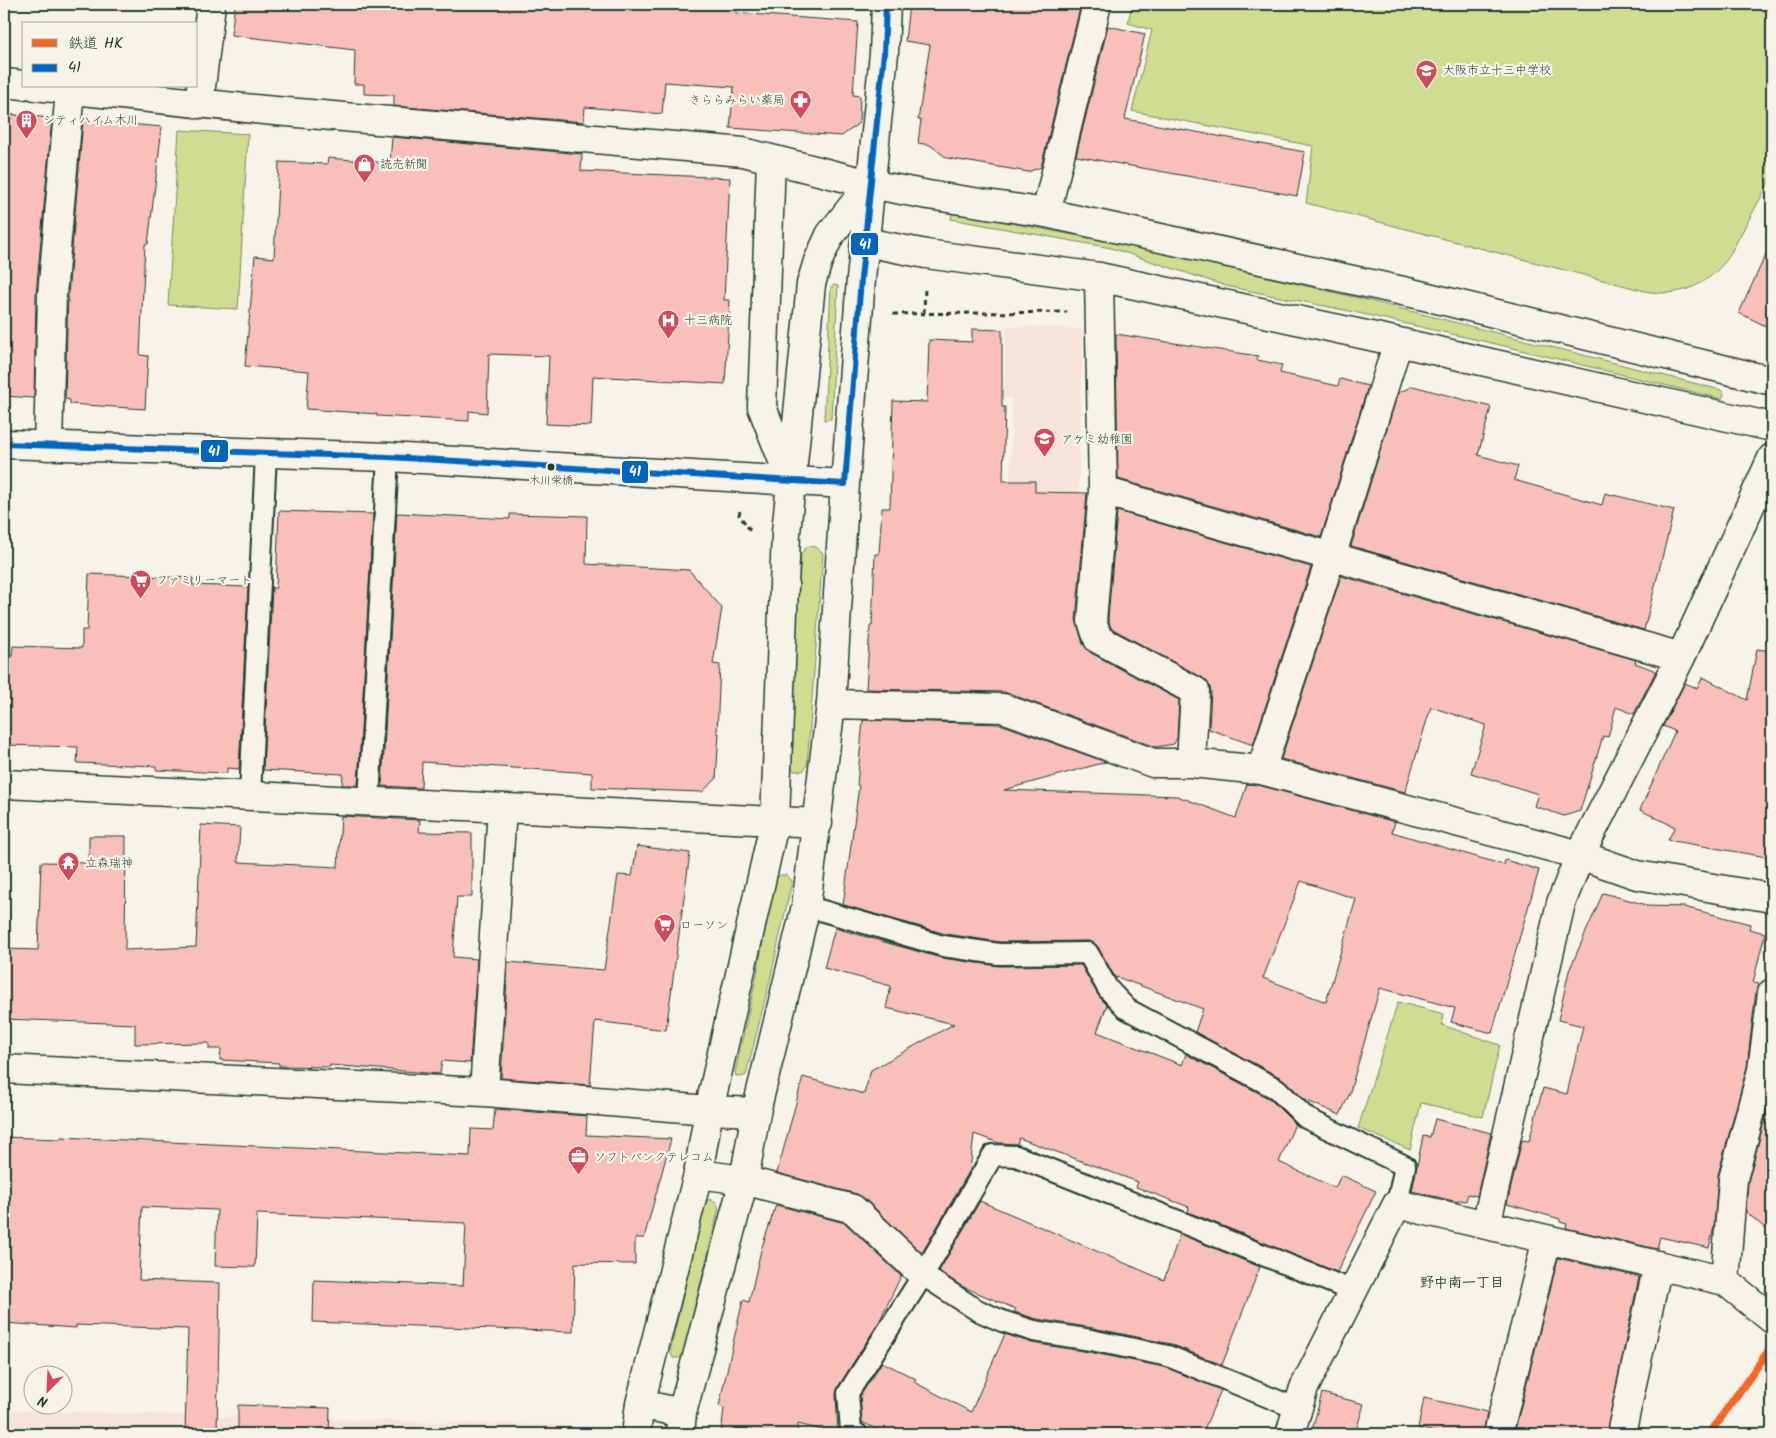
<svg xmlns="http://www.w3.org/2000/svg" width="1776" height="1438" viewBox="0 0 1776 1438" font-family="Kalam,'Klee One',sans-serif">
<rect width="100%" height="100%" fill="#f7f3e8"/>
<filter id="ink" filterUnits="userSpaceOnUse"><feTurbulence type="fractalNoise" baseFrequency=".02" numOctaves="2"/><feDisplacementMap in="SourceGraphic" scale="10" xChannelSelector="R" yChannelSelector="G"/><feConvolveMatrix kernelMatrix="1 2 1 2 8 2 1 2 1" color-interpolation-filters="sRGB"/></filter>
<g filter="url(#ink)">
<path fill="#f8e3da" d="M 1006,326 L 1083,329 L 1074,641 L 1009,519 L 1012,398 L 1004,398 Z
M 4,1410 L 611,1427 L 609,1434 L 4,1434 Z"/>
<path fill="#d0dc90" stroke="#788c62" d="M 1132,4 L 1772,4 L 1772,177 L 1728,258 C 1707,286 1679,298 1645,291 L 1306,203 L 1313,146 L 1132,111 L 1152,30 L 1128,23 Z
M 179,130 L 248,134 L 238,309 L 168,305 Z
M 952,212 L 1127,245 L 1359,298 L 1721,390 L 1724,394 L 1722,399 L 1496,344 L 1354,312 L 1226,286 L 1111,248 L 951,219 Z
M 834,285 L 838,286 L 831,419 L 824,420 L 831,287 Z
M 808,546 L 816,547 L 823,553 L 807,765 L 803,771 L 794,771 L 787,761 L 801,553 Z
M 780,875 L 787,875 L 792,881 L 770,980 L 746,1075 L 742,1077 L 736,1076 L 735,1072 L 757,974 L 774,881 Z
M 1398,1002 L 1444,1014 L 1442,1025 L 1500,1045 L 1483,1117 L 1421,1103 L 1410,1150 L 1358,1128 Z
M 709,1199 L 716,1202 L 719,1208 L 683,1356 L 679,1358 L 673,1358 L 670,1352 L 704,1205 Z"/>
<path fill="#fbbfb9" stroke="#1f3d34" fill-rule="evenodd" d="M 235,4 L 736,4 L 736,13 L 858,22 L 853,95 L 860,96 L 859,123 L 842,136 L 730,128 L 734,87 L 665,82 L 662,114 L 585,107 L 584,122 L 394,106 L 394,95 L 364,94 L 364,84 L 354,84 L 355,50 L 231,35 Z
M 909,4 L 1081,4 L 1041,167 L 1028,172 L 947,158 L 930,145 L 918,143 L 921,120 L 918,120 L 930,45 L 905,41 Z
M 1108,26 L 1145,34 L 1125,119 L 1305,152 L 1297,196 L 1076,156 Z
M 4,114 L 52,118 L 36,294 L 34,398 L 4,396 Z
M 83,120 L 162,127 L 148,244 L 145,244 L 140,355 L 148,356 L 145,409 L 70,404 L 70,400 L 65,399 L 68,296 Z
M 392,137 L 582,154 L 581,171 L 730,178 L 724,300 L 730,300 L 725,384 L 593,376 L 591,426 L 546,424 L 549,356 L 489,354 L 487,413 L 469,411 L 469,421 L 377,416 L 377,414 L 306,409 L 309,371 L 245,366 L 255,256 L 274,258 L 279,162 L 327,164 L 328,158 L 390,163 Z
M 1772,241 L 1772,329 L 1739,313 Z
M 972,329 L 1002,330 L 1002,407 L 1005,407 L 1003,481 L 1035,481 L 1035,492 L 1087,493 L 1076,620 L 1083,644 L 1091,653 L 1179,700 L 1177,738 L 1174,744 L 1156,747 L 1004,692 L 866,689 L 870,626 L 872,626 L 875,554 L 879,554 L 882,508 L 890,508 L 893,401 L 927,402 L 929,340 L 972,342 Z
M 1116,334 L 1258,356 L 1257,360 L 1282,365 L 1280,373 L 1338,386 L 1340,379 L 1368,386 L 1321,537 L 1118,479 Z
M 1413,386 L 1491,407 L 1478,455 L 1518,466 L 1514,480 L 1602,505 L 1605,493 L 1674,510 L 1644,630 L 1351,546 L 1398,393 Z
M 279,511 L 373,514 L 358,785 L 342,785 L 343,774 L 263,770 L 272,588 L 276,588 Z
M 1117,511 L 1311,567 L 1253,745 L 1209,729 L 1211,691 L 1208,683 L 1203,678 L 1111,628 L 1108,619 Z
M 397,513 L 510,519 L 510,514 L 587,516 L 586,564 L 689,570 L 722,608 L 713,664 L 720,665 L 717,733 L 719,733 L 716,779 L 702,792 L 592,788 L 592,773 L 422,762 L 421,788 L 382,786 Z
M 89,574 L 193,578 L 192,585 L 248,587 L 239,769 L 227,768 L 227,773 L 156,770 L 156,766 L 77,763 L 78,747 L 4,745 L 4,656 L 12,656 L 13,646 L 82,648 L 82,630 L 87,630 Z
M 1341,576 L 1636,660 L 1635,663 L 1656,671 L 1634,714 L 1616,707 L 1608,737 L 1603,736 L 1580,811 L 1564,816 L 1534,806 L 1538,794 L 1471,773 L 1486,725 L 1431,707 L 1405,792 L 1281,759 Z
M 1757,649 L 1772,651 L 1772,858 L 1668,840 L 1675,827 L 1640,810 L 1675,731 L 1663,726 L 1685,683 L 1697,688 L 1703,677 L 1747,700 Z
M 863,720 L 1000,724 L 1106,762 L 1004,790 L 1177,796 L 1236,818 L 1247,784 L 1258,785 L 1395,822 L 1392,832 L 1504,865 L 1505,860 L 1539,870 L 1492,1033 L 1451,1022 L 1455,1008 L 1380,988 L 1349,1095 L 1340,1115 L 1305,1100 L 1283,1079 L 1195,1032 L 1203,1009 L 1117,977 L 1116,979 L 1098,947 L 1094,943 L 1088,941 L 1000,942 L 946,934 L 843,905 L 859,786 L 857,785 ZM 1301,881 L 1356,899 L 1326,1002 L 1263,978 Z
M 341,816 L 420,820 L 419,832 L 472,833 L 472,897 L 457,897 L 453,957 L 477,959 L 470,1063 L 442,1061 L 440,1074 L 330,1065 L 330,1067 L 279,1066 L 279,1063 L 220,1060 L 221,1049 L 209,1049 L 209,1043 L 135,1044 L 135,1024 L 4,1019 L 4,949 L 38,950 L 41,862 L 89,863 L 89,836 L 126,836 L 125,950 L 196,947 L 201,825 L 240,827 L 238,862 L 338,867 Z
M 637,846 L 690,853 L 666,1030 L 595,1021 L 590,1085 L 501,1078 L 508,962 L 604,970 L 618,875 L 632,876 Z
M 1603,893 L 1647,905 L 1646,906 L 1684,907 L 1750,924 L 1749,929 L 1765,933 L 1753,983 L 1760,984 L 1756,991 L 1747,1067 L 1718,1175 L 1714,1227 L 1709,1248 L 1660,1237 L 1657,1249 L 1566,1228 L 1567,1224 L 1560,1222 L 1560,1219 L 1507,1204 L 1522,1140 L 1529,1141 L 1543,1088 L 1567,1094 L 1583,1026 L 1558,1020 L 1569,971 Z
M 835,928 L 941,958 L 999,966 L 1081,965 L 1098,995 L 1107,1005 L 1097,1032 L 1182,1065 L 1186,1054 L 1270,1099 L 1295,1124 L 1279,1162 L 1335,1188 L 1341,1175 L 1376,1191 L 1337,1272 L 1188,1212 L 1189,1207 L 1136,1187 L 1138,1182 L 1019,1138 L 1017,1144 L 999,1143 L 974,1134 L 970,1170 L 922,1253 L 864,1198 L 857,1194 L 777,1173 L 803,1077 L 864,1094 L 871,1070 L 954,1024 L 886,1008 L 891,986 L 824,968 Z
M 1772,1092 L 1772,1234 L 1746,1212 L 1748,1182 Z
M 495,1109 L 587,1116 L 586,1135 L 671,1139 L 644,1238 L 635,1238 L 635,1264 L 575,1263 L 573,1332 L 313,1322 L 314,1280 L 463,1286 L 466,1223 L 257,1214 L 255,1267 L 215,1266 L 217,1210 L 142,1207 L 139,1280 L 220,1283 L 217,1432 L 185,1432 L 188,1329 L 76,1325 L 76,1328 L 4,1323 L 4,1137 L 61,1139 L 61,1137 L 470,1156 L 471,1129 L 493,1130 Z
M 1435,1119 L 1491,1133 L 1477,1196 L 1468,1194 L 1466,1201 L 1459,1200 L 1458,1202 L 1412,1191 L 1423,1136 L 1430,1137 Z
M 980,1201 L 1164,1280 L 1180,1234 L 1260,1267 L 1222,1365 L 1171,1344 L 1093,1328 L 1037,1319 L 1014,1312 L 1016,1309 L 961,1286 L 939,1271 Z
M 776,1205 L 845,1223 L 901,1276 L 879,1322 L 838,1387 L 836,1394 L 838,1434 L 798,1424 L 797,1434 L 721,1434 L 724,1408 L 719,1406 L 734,1339 L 743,1300 L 749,1302 L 761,1250 Z
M 1558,1258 L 1639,1277 L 1606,1434 L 1514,1434 Z
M 1005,1334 L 1032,1343 L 1089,1352 L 1165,1367 L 1221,1390 L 1202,1434 L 886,1434 L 862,1422 L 860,1396 L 882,1362 L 916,1379 L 914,1382 L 971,1412 Z
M 1322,1393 L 1364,1404 L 1355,1434 L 1311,1434 Z
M 1424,1398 L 1487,1412 L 1483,1434 L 1443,1434 L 1418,1428 Z
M 238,1405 L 330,1408 L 329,1434 L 238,1434 Z"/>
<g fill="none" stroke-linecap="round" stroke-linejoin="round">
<defs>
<path id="service" d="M 250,796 L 266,453
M 369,801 L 388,457
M 806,906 L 943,946 L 999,954 L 1088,953 L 1108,989 L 1127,1009 L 1277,1089 L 1306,1118 L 1405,1166 L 1397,1204
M 923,1275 L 977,1310 L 1002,1321 L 1034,1331 L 1091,1340 L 1168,1356 L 1298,1409
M 857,1434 L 851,1431 L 848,1393 L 923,1275 L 993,1155 L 1016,1156 L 1353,1291"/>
<path id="pedestrian" d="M 1046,213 L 1097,4"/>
<path id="minor" d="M 4,83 L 24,85
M 35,86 L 264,110 L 743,152 L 870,184
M 199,104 L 211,4
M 771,160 L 762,407 L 791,481
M 1099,277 L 1103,491 L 1092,621 L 1098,639 L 1195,691 L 1191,763
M 48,446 L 52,295 L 70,90
M 1103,491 L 1681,657
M 831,704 L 1003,708 L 1153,763 L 1191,763 L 1261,770 L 1580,855 L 1637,875 L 1772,898
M 1261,770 L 1331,557 L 1398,342
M 4,784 L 818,823
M 4,1069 L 484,1092 L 709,1110 L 756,1112
M 484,1092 L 502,808
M 698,1174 L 744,1180 L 853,1209 L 923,1275
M 1486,1225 L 1561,903 L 1580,855 L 1681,657 L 1772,458
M 1725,1281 L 1733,1179 L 1762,1070 L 1772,993
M 640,1404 L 682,1413
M 1290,1434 L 1304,1388 L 1397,1204 L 1725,1281 L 1772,1319
M 1498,1434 L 1547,1239
M 1621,1434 L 1658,1265"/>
<path id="tertiary" d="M 870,184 L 928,195 L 1046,213 L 1412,293 L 1772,381
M 865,242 L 926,254 L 1099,277 L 1398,342 L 1772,427
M 4,444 L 388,457 L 845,484
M 636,1434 L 640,1404 L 698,1174 L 709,1110 L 775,820 L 786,533 L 811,284 L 818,261 L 830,235 L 870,184
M 680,1434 L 682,1413 L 744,1180 L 756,1112 L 806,906 L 831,704 L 845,484 L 861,279 L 884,53 L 886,4"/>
</defs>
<use href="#service" stroke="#1f3d34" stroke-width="24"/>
<use href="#pedestrian" stroke="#1f3d34" stroke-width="31"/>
<use href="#minor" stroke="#1f3d34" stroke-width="31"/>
<use href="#tertiary" stroke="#1f3d34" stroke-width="31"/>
<path stroke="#1f3d34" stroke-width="3" stroke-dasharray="5 4" stroke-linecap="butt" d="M 924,313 L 925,287
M 893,314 L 1067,312
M 740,511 L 739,515 L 750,530 L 754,531"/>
<use href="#service" stroke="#f7f3e8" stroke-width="20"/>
<use href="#pedestrian" stroke="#f7f3e8" stroke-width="28"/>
<use href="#minor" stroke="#f7f3e8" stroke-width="28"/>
<use href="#tertiary" stroke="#f7f3e8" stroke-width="28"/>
<defs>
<path id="bus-1" d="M 4,444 L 388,457 L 845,484
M 845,484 L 861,279 L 884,53 L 886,4"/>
</defs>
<use href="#bus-1" stroke="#f7f3e8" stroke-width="10"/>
<use href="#bus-1" stroke="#0065bd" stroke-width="6"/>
<defs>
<path id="rail-1" d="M 1709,1434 L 1772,1346"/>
</defs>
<use href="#rail-1" stroke="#f7f3e8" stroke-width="11"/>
<use href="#rail-1" stroke="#f26627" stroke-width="8"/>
</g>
</g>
<defs>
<symbol id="school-pin" viewBox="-11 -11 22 30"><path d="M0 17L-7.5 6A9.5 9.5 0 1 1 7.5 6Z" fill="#d1495b" stroke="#f7f3e8"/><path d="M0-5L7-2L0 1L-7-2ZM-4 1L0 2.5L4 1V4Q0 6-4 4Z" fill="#fff"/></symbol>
<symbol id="pharmacy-pin" viewBox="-11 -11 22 30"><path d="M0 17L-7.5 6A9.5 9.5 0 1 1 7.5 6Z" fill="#d1495b" stroke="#f7f3e8"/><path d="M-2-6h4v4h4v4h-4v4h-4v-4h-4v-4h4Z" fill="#fff"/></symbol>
<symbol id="building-pin" viewBox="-11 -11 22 30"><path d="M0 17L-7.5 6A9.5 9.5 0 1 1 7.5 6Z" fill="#d1495b" stroke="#f7f3e8"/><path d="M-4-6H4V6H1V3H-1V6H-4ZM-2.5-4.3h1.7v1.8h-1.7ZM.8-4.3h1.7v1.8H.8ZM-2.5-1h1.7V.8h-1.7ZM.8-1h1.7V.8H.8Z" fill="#fff"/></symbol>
<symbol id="shop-pin" viewBox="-11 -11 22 30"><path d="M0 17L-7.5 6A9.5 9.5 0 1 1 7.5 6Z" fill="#d1495b" stroke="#f7f3e8"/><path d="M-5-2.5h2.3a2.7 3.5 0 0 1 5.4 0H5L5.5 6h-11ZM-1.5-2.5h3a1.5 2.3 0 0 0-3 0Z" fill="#fff"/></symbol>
<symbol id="hospital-pin" viewBox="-11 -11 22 30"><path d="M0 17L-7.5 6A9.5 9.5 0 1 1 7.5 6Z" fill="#d1495b" stroke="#f7f3e8"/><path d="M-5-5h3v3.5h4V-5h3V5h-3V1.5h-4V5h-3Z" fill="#fff"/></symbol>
<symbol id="supermarket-pin" viewBox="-11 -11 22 30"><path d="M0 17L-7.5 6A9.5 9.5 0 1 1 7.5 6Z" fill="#d1495b" stroke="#f7f3e8"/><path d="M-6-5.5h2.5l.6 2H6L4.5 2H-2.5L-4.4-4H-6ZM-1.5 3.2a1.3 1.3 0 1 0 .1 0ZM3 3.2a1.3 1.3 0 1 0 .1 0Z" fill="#fff"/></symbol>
<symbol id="temple-pin" viewBox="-11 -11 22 30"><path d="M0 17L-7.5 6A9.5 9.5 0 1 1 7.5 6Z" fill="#d1495b" stroke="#f7f3e8"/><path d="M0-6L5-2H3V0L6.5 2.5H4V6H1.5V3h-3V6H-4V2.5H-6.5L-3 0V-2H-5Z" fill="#fff"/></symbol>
<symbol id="office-pin" viewBox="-11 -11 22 30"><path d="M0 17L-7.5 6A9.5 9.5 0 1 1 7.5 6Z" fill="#d1495b" stroke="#f7f3e8"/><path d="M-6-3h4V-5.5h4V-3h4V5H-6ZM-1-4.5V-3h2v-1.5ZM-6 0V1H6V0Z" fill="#fff"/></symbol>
</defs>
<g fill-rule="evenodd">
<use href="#school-pin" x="1414" y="58" width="25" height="34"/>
<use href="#pharmacy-pin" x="788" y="88" width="25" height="34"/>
<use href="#building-pin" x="14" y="108" width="25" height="34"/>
<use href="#shop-pin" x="352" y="152" width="25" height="34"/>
<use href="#hospital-pin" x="656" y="308" width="25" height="34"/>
<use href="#school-pin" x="1032" y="426" width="25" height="34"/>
<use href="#supermarket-pin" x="128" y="568" width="25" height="34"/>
<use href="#temple-pin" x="56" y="850" width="25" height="34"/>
<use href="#supermarket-pin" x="652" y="912" width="25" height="34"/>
<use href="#office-pin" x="566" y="1144" width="25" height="34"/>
</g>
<circle fill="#1f3d34" stroke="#f7f3e8" stroke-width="2" cx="551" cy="467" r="4.5"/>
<g text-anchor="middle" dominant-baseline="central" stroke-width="4.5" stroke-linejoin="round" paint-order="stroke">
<g font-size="11" fill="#1f3d34" stroke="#f7f3e8">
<text x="551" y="481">木川栄橋</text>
</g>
<g font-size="12" fill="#1f3d34" stroke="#f7f3e8" text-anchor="start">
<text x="1443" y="70">大阪市立十三中学校</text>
<text x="785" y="100" text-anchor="end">きららみらい薬局</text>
<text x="43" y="120">シティハイム木川</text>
<text x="380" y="164">読売新聞</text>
<text x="684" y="320">十三病院</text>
<text x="1061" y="439">アケミ幼稚園</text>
<text x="156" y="580">ファミリーマート</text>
<text x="85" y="863">立森瑞神</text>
<text x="680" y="925">ローソン</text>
<text x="594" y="1157">ソフトバンクテレコム</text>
</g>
<g font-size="14" font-weight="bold" fill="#1f3d34" stroke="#f7f3e8">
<text x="1462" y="1283">野中南一丁目</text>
</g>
</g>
<g stroke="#f7f3e8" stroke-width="2">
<rect x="850" y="232" width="29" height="24" rx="5" fill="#0065bd"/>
<rect x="200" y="439" width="29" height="24" rx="5" fill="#0065bd"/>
<rect x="621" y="460" width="28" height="24" rx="5" fill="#0065bd"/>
</g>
<g font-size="14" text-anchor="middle" font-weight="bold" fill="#fff">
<text x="865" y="249">41</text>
<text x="214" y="456">41</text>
<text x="635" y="476">41</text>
</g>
<rect width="1776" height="1438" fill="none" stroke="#f7f3e8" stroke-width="20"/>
<rect x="10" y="10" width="1756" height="1418" fill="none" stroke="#1f3d34" stroke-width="2" filter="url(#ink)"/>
<rect x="22" y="22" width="175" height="65" fill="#f7f3e8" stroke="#a1aaa0"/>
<rect x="32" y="39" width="25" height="8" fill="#f26627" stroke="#a1aaa0"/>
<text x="68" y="48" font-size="15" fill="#1f3d34">鉄道 HK</text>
<rect x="32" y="64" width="25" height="8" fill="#0065bd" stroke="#a1aaa0"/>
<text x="68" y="72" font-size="15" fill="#1f3d34">41</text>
<g transform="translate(48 1390) rotate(204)"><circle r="24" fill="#f7f3e8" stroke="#a1aaa0"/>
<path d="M0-4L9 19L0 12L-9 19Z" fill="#d1495b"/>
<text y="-8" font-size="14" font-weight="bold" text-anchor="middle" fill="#1f3d34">N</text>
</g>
</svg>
